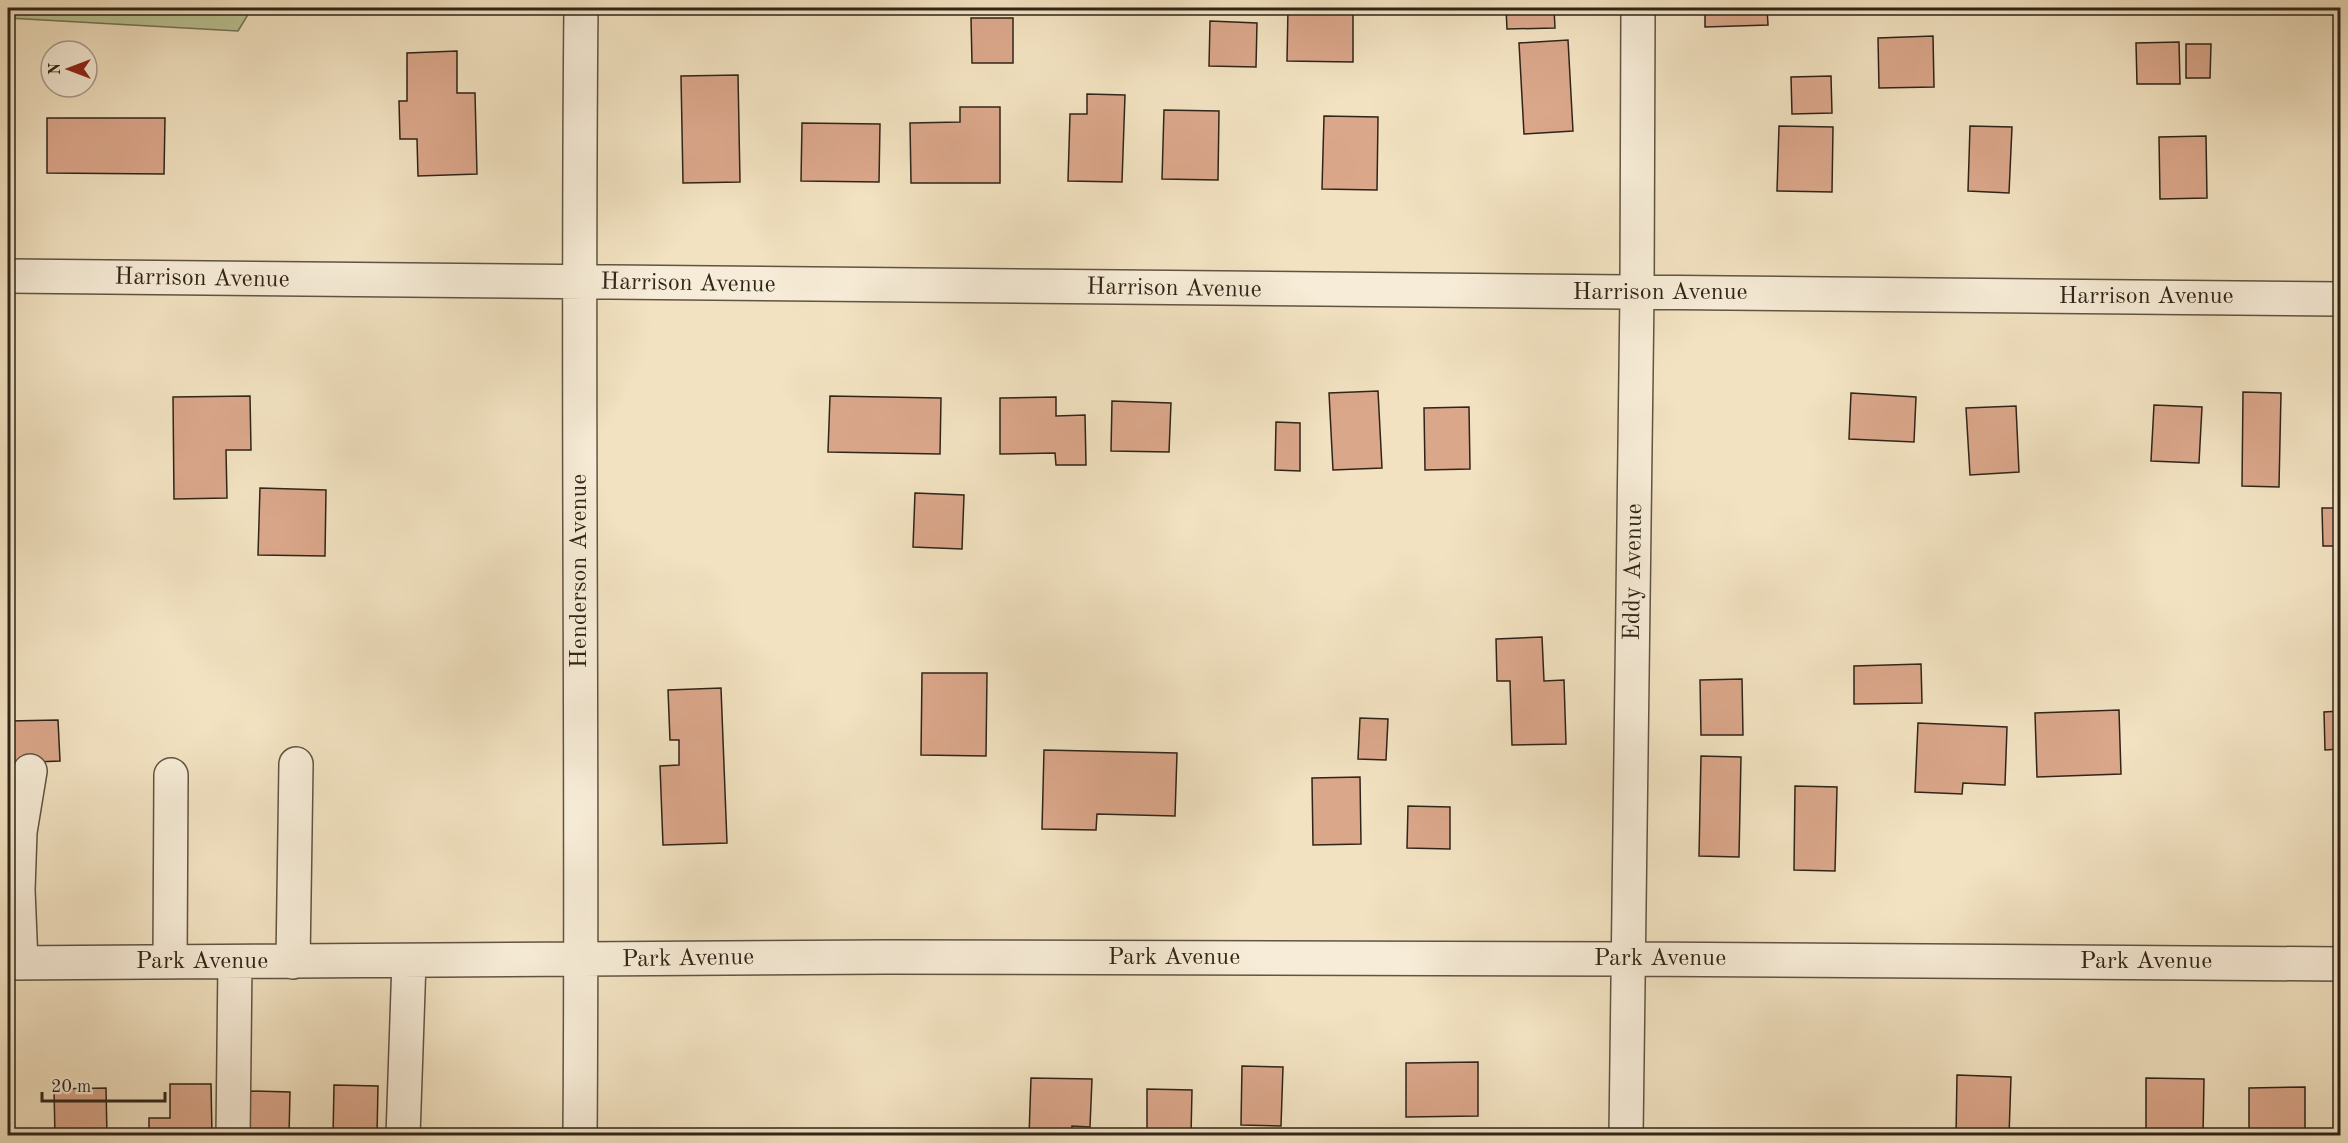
<svg xmlns="http://www.w3.org/2000/svg" width="2348" height="1143" viewBox="0 0 2348 1143" font-family="'Old Standard TT',serif">
<rect width="100%" height="100%" fill="#f2e2c1"/>
<filter id="stains"><feTurbulence type="fractalNoise" baseFrequency=".00333" numOctaves="4"/><feColorMatrix values="0 0 0 0 .2 0 0 0 0 .09 0 0 0 0 .02 0 0 0 .5 -.17"/></filter>
<radialGradient id="worn" r=".72"><stop offset=".6" stop-color="#630" stop-opacity="0"/><stop offset="1" stop-color="#630" stop-opacity=".3"/></radialGradient>
<path fill="#bac393" stroke="#747456" stroke-width="1.5" d="M 8,8 L 252,8 L 238,31 L 8,18 Z"/>
<path fill="#dba78b" stroke="#2f2518" stroke-width="1.5" d="M 1288,8 L 1353,8 L 1353,62 L 1287,61 Z
M 1506,8 L 1554,8 L 1555,28 L 1507,29 Z
M 1705,8 L 1767,8 L 1768,25 L 1705,27 Z
M 971,18 L 1013,18 L 1013,63 L 972,63 Z
M 1210,21 L 1257,23 L 1256,67 L 1209,66 Z
M 1933,36 L 1934,87 L 1879,88 L 1878,38 Z
M 1568,40 L 1573,131 L 1524,134 L 1519,43 Z
M 2179,42 L 2180,84 L 2137,84 L 2136,43 Z
M 2186,44 L 2211,44 L 2210,78 L 2186,78 Z
M 457,51 L 457,93 L 475,93 L 477,174 L 418,176 L 417,139 L 400,139 L 399,101 L 407,101 L 407,53 Z
M 738,75 L 740,182 L 683,183 L 681,76 Z
M 1831,76 L 1832,113 L 1792,114 L 1791,77 Z
M 1087,94 L 1125,95 L 1122,182 L 1068,181 L 1070,114 L 1087,114 Z
M 960,107 L 1000,107 L 1000,183 L 911,183 L 910,123 L 960,122 Z
M 8,109 L 9,167 L 8,167 Z
M 1164,110 L 1219,111 L 1218,180 L 1162,179 Z
M 1324,116 L 1378,117 L 1377,190 L 1322,189 Z
M 47,118 L 165,118 L 164,174 L 47,173 Z
M 802,123 L 880,124 L 879,182 L 801,181 Z
M 1779,126 L 1833,127 L 1832,192 L 1777,191 Z
M 1970,126 L 2012,127 L 2009,193 L 1968,191 Z
M 2206,136 L 2207,198 L 2160,199 L 2159,137 Z
M 2338,389 L 2340,389 L 2340,461 L 2339,461 Z
M 1378,391 L 1382,468 L 1333,470 L 1329,393 Z
M 2243,392 L 2281,393 L 2279,487 L 2242,486 Z
M 1851,393 L 1916,397 L 1914,442 L 1849,439 Z
M 250,396 L 251,450 L 226,450 L 227,498 L 174,499 L 173,397 Z
M 830,396 L 941,398 L 940,454 L 828,452 Z
M 1056,397 L 1056,416 L 1085,415 L 1086,465 L 1056,465 L 1055,453 L 1000,454 L 1000,398 Z
M 1112,401 L 1171,403 L 1169,452 L 1111,451 Z
M 2154,405 L 2202,407 L 2199,463 L 2151,461 Z
M 2016,406 L 2019,472 L 1970,475 L 1966,408 Z
M 1469,407 L 1470,469 L 1425,470 L 1424,408 Z
M 1276,422 L 1300,423 L 1300,471 L 1275,470 Z
M 260,488 L 326,490 L 325,556 L 258,555 Z
M 915,493 L 964,495 L 962,549 L 913,547 Z
M 2322,508 L 2340,508 L 2340,546 L 2323,546 Z
M 1542,637 L 1544,681 L 1564,680 L 1566,744 L 1512,745 L 1510,681 L 1497,681 L 1496,639 Z
M 1921,664 L 1922,703 L 1854,704 L 1854,666 Z
M 922,673 L 987,673 L 986,756 L 921,755 Z
M 1742,679 L 1743,735 L 1701,735 L 1700,680 Z
M 721,688 L 727,843 L 663,845 L 660,766 L 679,765 L 679,740 L 670,740 L 668,690 Z
M 2119,710 L 2121,774 L 2037,777 L 2035,713 Z
M 2340,711 L 2340,749 L 2325,750 L 2324,712 Z
M 1360,718 L 1388,719 L 1386,760 L 1358,759 Z
M 58,720 L 60,761 L 10,763 L 9,721 Z
M 1918,723 L 2007,727 L 2005,785 L 1963,783 L 1962,794 L 1915,792 Z
M 1044,750 L 1177,753 L 1175,816 L 1097,814 L 1096,830 L 1042,829 Z
M 1701,756 L 1741,757 L 1739,857 L 1699,856 Z
M 1360,777 L 1361,844 L 1313,845 L 1312,778 Z
M 1795,786 L 1837,787 L 1835,871 L 1794,870 Z
M 1408,806 L 1450,807 L 1450,849 L 1407,848 Z
M 1478,1062 L 1478,1116 L 1406,1117 L 1406,1063 Z
M 1242,1066 L 1283,1067 L 1281,1126 L 1241,1125 Z
M 1957,1075 L 2011,1077 L 2009,1136 L 1956,1136 Z
M 1031,1078 L 1092,1079 L 1090,1127 L 1072,1126 L 1071,1136 L 1029,1136 Z
M 2146,1078 L 2204,1079 L 2203,1136 L 2146,1136 Z
M 170,1084 L 211,1084 L 212,1136 L 149,1136 L 149,1118 L 170,1118 Z
M 334,1085 L 378,1086 L 377,1136 L 333,1136 Z
M 2305,1087 L 2305,1136 L 2249,1136 L 2249,1088 Z
M 106,1088 L 107,1136 L 55,1136 L 54,1089 Z
M 1147,1089 L 1192,1090 L 1191,1136 L 1147,1136 Z
M 249,1091 L 290,1092 L 289,1136 L 248,1136 Z"/>
<g fill="none" stroke-linecap="round" stroke-linejoin="round">
<defs>
<path id="minor" d="M 8,276 L 2340,299
M 170,962 L 171,775
M 293,962 L 296,764
M 8,963 L 886,957 L 1629,959 L 2340,964
M 21,963 L 18,890 L 20,832 L 30,771
M 233,1136 L 235,962
M 403,1136 L 409,961
M 580,1136 C 583,759 577,384 581,8
M 1626,1136 L 1637,293 L 1638,8"/>
</defs>
<use href="#minor" stroke="#605442" stroke-width="36"/>
<use href="#minor" stroke="#f7ecd7" stroke-width="33"/>
</g>
<g text-anchor="middle" dominant-baseline="central" stroke-width="4.5" stroke-linejoin="round" paint-order="stroke">
<g font-size="24" fill="#2f2518" stroke="#f7ecd7">
<text transform="translate(202 279) rotate(1)">Harrison Avenue</text>
<text transform="translate(688 284) rotate(1)">Harrison Avenue</text>
<text transform="translate(1174 289) rotate(1)">Harrison Avenue</text>
<text x="1660" y="293">Harrison Avenue</text>
<text x="2146" y="297">Harrison Avenue</text>
<text transform="translate(580 571) rotate(-90)">Henderson Avenue</text>
<text transform="translate(1634 572) rotate(-89)">Eddy Avenue</text>
<text x="1174" y="958">Park Avenue</text>
<text transform="translate(688 959) rotate(-1)">Park Avenue</text>
<text x="1660" y="959">Park Avenue</text>
<text x="202" y="962">Park Avenue</text>
<text x="2146" y="962">Park Avenue</text>
</g>
</g>
<rect width="2348" height="1143" fill="none" stroke="#f2e2c1" stroke-width="30"/>
<rect x="9" y="9" width="2330" height="1125" fill="none" stroke="#2f2518" stroke-width="3"/>
<rect x="15" y="15" width="2318" height="1113" fill="none" stroke="#2f2518" stroke-width="1.5"/>
<g transform="translate(69 69) rotate(270)"><circle r="28" fill="#f7ecd7" stroke="#a79c8b" stroke-width="1.5"/>
<path d="M0-4.5L10 22L0 15L-10 22Z" fill="#8f2418"/>
<text y="-9" font-size="16" font-weight="bold" text-anchor="middle" fill="#2f2518">N</text>
</g>
<path d="M42 1092v9h123v-9" fill="none" stroke="#2f2518" stroke-width="3"/>
<text x="51" y="1092" font-size="18" fill="#2f2518" stroke="#f7ecd7" stroke-width="4.5" paint-order="stroke">20 m</text>
<rect width="100%" height="100%" filter="url(#stains)"/>
<rect width="100%" height="100%" fill="url(#worn)"/>
</svg>
